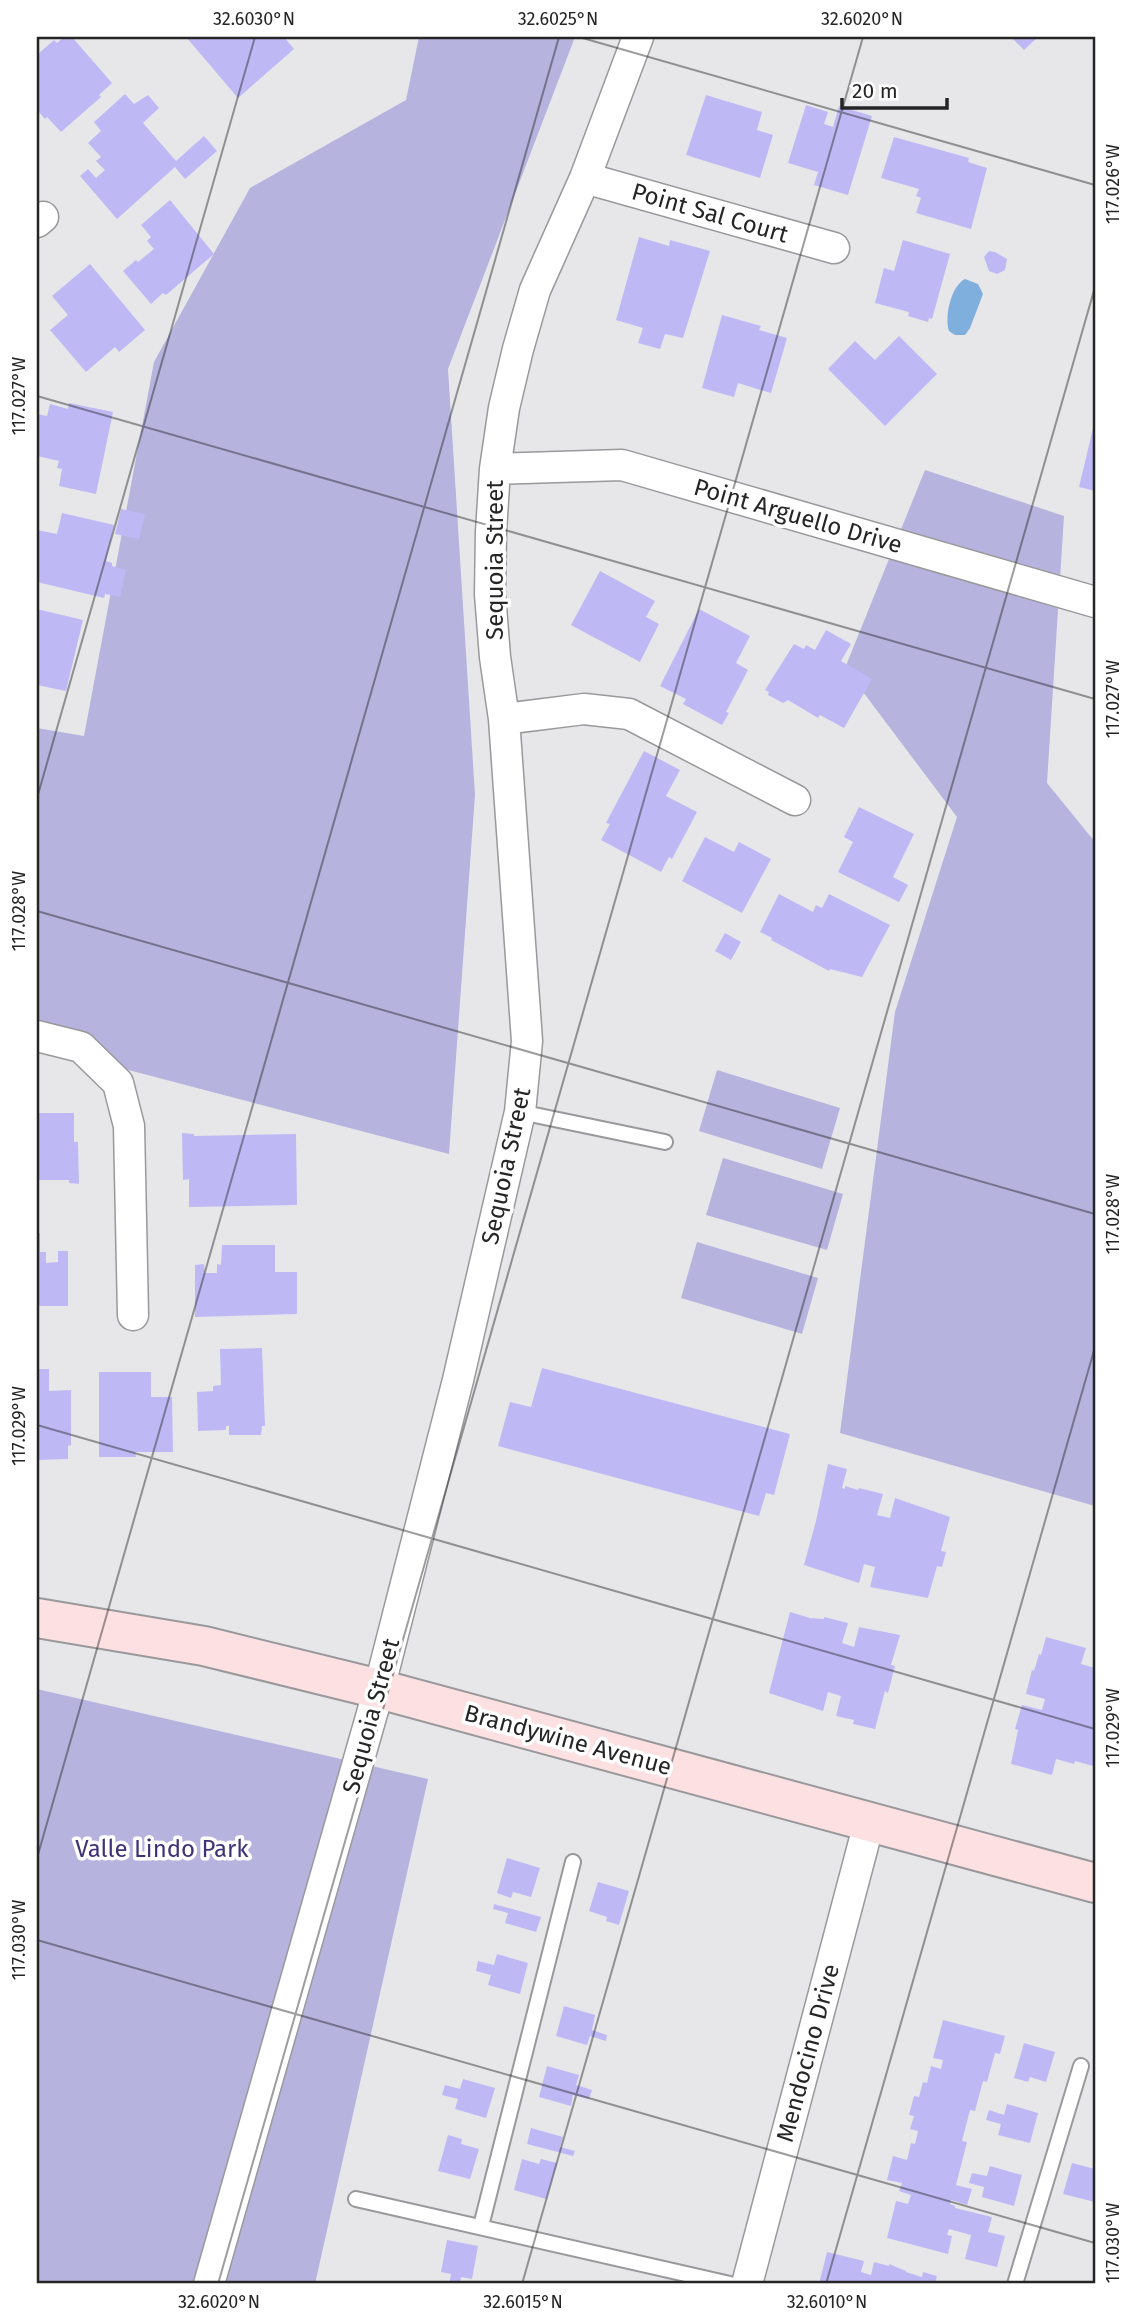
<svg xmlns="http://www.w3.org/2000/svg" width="1132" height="2321" viewBox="0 0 1132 2321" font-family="'Fira Sans',sans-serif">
<rect width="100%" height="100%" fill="#e7e7ea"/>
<path fill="#b6b3de" d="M 419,37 L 575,37 L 448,369 L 475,795 L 449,1154 L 37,1046 L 37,728 L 84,736 L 154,362 L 250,188 L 406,100 Z
M 925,470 L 1064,516 L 1047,783 L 1095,842 L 1095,1506 L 840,1433 L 895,1012 L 957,817 L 845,668 Z
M 717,1070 L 840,1108 L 822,1169 L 699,1131 Z
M 723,1158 L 843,1194 L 827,1250 L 706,1215 Z
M 697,1242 L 818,1278 L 802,1334 L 681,1298 Z
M 37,1689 L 428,1779 L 315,2284 L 37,2284 Z"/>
<path fill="#7fafdd" d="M 965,279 L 978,284 L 983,294 L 970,328 L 965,335 L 955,335 L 949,331 C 944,317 951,286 965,279 Z"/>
<path fill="#beb9f5" d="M 64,37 L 72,37 L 112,83 L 99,95 L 101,97 L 61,132 L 47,117 L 45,119 L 39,112 L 37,114 L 37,55 L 54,40 L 57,43 Z
M 186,37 L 284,37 L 294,49 L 238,98 Z
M 1011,37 L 1038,37 L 1024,50 Z
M 125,94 L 134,104 L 148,95 L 159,108 L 143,123 L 176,161 L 204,136 L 217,151 L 185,179 L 175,167 L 117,219 L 80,176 L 88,169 L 96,178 L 105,170 L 96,161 L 101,157 L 88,143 L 101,131 L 94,122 Z
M 706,95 L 762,112 L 757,130 L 773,135 L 760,178 L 686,155 Z
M 806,105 L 828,112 L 824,124 L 833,127 L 839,106 L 872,116 L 848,195 L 814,185 L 818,172 L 788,163 Z
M 894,137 L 969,158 L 968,162 L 987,168 L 971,229 L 916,213 L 921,198 L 916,196 L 919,189 L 881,178 Z
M 170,200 L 214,254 L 166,295 L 163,293 L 151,304 L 123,271 L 136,260 L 138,262 L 154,249 L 147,241 L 151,237 L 141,225 Z
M 639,237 L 669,246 L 670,240 L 710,251 L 683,338 L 665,334 L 660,349 L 638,343 L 643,328 L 616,320 Z
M 903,240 L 950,254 L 932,319 L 929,318 L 928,322 L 908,316 L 909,312 L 875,303 L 884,268 L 894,271 Z
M 989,251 L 995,252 L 1007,259 L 1005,270 L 997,274 L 989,271 L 984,257 Z
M 90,264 L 145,330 L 119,352 L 115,347 L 86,372 L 50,330 L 68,315 L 52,296 Z
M 722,315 L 761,326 L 759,330 L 787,338 L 771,393 L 738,383 L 734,397 L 702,388 Z
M 899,336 L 937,374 L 885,426 L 828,369 L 855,341 L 875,360 Z
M 69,403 L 113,412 L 96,494 L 59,486 L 62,469 L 57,468 L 59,461 L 37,456 L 37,414 L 47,416 L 50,404 L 68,409 Z
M 1094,424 L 1095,424 L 1095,491 L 1079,487 Z
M 121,509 L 145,514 L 139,539 L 115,534 Z
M 62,513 L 114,525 L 106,561 L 112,563 L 112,566 L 126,570 L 120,597 L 105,594 L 104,598 L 37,582 L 37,530 L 57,534 Z
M 600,571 L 655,601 L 646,617 L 659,624 L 640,662 L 571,625 Z
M 37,609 L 83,620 L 66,691 L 37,685 Z
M 699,609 L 750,636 L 736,663 L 748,670 L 726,712 L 729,713 L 722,725 L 683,704 L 686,699 L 660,686 Z
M 826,630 L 851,644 L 841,661 L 872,679 L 844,728 L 820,715 L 818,718 L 788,700 L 783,703 L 768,695 L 769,692 L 765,690 L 794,644 L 804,649 L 806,645 L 815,650 Z
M 644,751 L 680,770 L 666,796 L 697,812 L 672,859 L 669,857 L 661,872 L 601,840 L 610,824 L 606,823 Z
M 859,807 L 914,834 L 893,877 L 908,885 L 899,902 L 838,872 L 853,842 L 844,837 Z
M 705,837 L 734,852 L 739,842 L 771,859 L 742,913 L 682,881 Z
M 779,894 L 813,912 L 816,905 L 822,908 L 829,894 L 890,925 L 862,977 L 830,969 L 829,971 L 771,940 L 772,938 L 760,932 Z
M 725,933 L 741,942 L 731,960 L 715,951 Z
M 37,1113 L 74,1113 L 74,1142 L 78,1142 L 79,1184 L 69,1183 L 69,1180 L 37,1180 Z
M 182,1133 L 194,1134 L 194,1136 L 296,1134 L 297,1205 L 189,1207 L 189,1179 L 183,1180 Z
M 37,1233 L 40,1233 L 40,1252 L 46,1252 L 46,1263 L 58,1262 L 58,1251 L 68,1251 L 68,1306 L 37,1306 Z
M 222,1245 L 275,1245 L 275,1272 L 297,1272 L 297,1314 L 195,1317 L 195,1265 L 204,1264 L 205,1273 L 217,1273 L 217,1264 L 221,1265 Z
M 262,1348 L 265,1426 L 262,1426 L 261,1435 L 229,1435 L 229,1426 L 226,1426 L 226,1430 L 198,1431 L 197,1392 L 213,1391 L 213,1386 L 221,1385 L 220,1349 Z
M 542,1368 L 790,1434 L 774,1495 L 766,1493 L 759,1516 L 498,1446 L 510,1402 L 531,1407 Z
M 37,1369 L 49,1369 L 49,1391 L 71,1390 L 71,1445 L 68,1446 L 68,1459 L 37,1460 Z
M 99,1372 L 151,1372 L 151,1397 L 172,1397 L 173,1452 L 135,1452 L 136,1457 L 99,1457 Z
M 828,1464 L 847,1469 L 842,1488 L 845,1489 L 845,1486 L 858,1490 L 859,1488 L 883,1494 L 877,1515 L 890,1518 L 895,1498 L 950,1517 L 941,1551 L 946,1552 L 942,1567 L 937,1566 L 928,1598 L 870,1587 L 875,1567 L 864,1564 L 859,1583 L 804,1565 L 816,1521 Z
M 790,1612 L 810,1618 L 824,1619 L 824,1617 L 848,1623 L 842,1643 L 854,1647 L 859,1627 L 900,1635 L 891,1665 L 895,1666 L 888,1693 L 885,1691 L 875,1729 L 853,1724 L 854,1720 L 836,1716 L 841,1696 L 828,1692 L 823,1711 L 769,1693 Z
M 1046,1637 L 1086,1648 L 1081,1664 L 1095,1668 L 1095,1757 L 1093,1766 L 1075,1761 L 1074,1764 L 1056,1759 L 1052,1775 L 1011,1764 L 1018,1730 L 1015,1729 L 1022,1705 L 1042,1710 L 1045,1699 L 1026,1694 L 1032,1670 L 1034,1671 L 1039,1654 L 1041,1655 Z
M 507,1858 L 540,1868 L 531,1897 L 513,1892 L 511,1898 L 497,1893 Z
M 598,1882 L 629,1891 L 619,1925 L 606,1921 L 607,1917 L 589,1911 Z
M 494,1904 L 541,1917 L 536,1932 L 505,1923 L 508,1913 L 493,1909 Z
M 497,1954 L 528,1963 L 520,1994 L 488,1985 L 491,1975 L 476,1971 L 478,1961 L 494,1965 Z
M 564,2006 L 595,2015 L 592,2030 L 607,2035 L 606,2041 L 590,2036 L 587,2045 L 556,2036 Z
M 943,2020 L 1005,2036 L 1000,2054 L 995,2053 L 987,2082 L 983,2081 L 975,2111 L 970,2110 L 962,2141 L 967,2142 L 956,2185 L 972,2189 L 967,2205 L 951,2200 L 950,2204 L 955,2206 L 955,2208 L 992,2217 L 988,2232 L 1005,2236 L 997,2267 L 965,2259 L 971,2235 L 949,2229 L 947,2235 L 952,2236 L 948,2254 L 887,2238 L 896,2201 L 908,2204 L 911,2195 L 899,2191 L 902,2183 L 887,2180 L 893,2156 L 907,2160 L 911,2143 L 915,2144 L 918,2131 L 910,2129 L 914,2116 L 909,2115 L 914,2096 L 919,2097 L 923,2082 L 927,2083 L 931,2066 L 941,2069 L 943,2060 L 933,2058 Z
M 1024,2043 L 1055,2052 L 1046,2082 L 1030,2077 L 1028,2082 L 1014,2078 Z
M 547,2066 L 579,2075 L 576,2085 L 592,2090 L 589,2099 L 573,2095 L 571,2106 L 539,2097 Z
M 463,2079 L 495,2088 L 486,2118 L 455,2109 L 458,2099 L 442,2095 L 445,2085 L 460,2089 Z
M 1007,2104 L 1038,2113 L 1030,2143 L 998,2135 L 1001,2124 L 986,2120 L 989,2110 L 1004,2115 Z
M 531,2128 L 563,2137 L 560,2147 L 575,2151 L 573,2156 L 527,2144 Z
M 448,2135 L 462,2139 L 461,2144 L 479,2149 L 470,2179 L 438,2171 Z
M 522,2159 L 539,2164 L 541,2159 L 557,2163 L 546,2199 L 514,2190 Z
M 1072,2163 L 1095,2169 L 1095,2202 L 1063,2194 Z
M 990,2166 L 1022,2175 L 1014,2206 L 982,2197 L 984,2187 L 969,2183 L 972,2173 L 987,2176 Z
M 447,2240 L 478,2246 L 472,2279 L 461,2277 L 460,2284 L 449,2284 L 451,2274 L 441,2272 Z
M 827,2252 L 864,2261 L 861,2272 L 871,2275 L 874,2262 L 889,2266 L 889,2264 L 906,2271 L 906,2272 L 922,2277 L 923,2272 L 937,2276 L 935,2284 L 819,2284 Z"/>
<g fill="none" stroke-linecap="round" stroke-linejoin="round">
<defs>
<path id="lane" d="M 520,1112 L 665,1142
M 356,2199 L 730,2284
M 481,2226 L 573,1862
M 1015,2284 L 1081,2066"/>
<path id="street" d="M 585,178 L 834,248
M 37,222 L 43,217
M 495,469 L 622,465 L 1095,602
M 504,719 L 584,709 L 629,714 L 795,800
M 37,1036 L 81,1047 L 118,1083 L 129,1126 L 133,1315
M 209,2284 L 379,1689 L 458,1380 L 520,1112 L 527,1041 L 504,719 L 495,657 L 490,594 L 491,532 L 495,469 L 504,408 L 518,349 L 535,290 L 585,178 L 638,37
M 747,2284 L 869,1823"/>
<path id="secondary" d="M 37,1618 L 204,1646 L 379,1689 L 1095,1883"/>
</defs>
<use href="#lane" stroke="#99999c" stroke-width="18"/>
<use href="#street" stroke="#99999c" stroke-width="33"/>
<use href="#secondary" stroke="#99999c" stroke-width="42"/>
<use href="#lane" stroke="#fff" stroke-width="14"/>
<use href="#street" stroke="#fff" stroke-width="30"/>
<use href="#secondary" stroke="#fde0e2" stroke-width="38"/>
</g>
<path fill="none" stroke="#252526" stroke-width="2" stroke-opacity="0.45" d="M 579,37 L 1095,185M 37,396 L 1095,699M 37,798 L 255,37M 37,911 L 1095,1214M 37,1425 L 1095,1729M 37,1858 L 559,37M 37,1940 L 1095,2243M 218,2284 L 863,37M 522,2284 L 1095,287M 826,2284 L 1095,1347"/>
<g text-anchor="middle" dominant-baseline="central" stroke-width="7" stroke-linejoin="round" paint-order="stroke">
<g font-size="24" fill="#252526" stroke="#fff">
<text transform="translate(710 213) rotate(16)">Point Sal Court</text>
<text transform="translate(798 516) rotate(16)">Point Arguello Drive</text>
<text transform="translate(495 560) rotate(-90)">Sequoia Street</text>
<text transform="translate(506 1166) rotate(-78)">Sequoia Street</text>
<text transform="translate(371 1716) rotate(-75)">Sequoia Street</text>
<text transform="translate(568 1740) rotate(15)">Brandywine Avenue</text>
<text transform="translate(808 2053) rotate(-75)">Mendocino Drive</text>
</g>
<g font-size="24" fill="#3f3277" stroke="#fff">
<text x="162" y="1849">Valle Lindo Park</text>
</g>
</g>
<rect width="1132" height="2321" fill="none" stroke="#ffffff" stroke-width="77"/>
<path d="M842 98v10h105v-10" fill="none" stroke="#252526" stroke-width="3.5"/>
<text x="852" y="98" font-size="21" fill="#252526" stroke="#ffffff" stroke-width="5" paint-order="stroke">20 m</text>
<rect x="38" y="38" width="1056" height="2244" fill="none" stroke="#252526" stroke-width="2.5"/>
<g font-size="18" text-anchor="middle" fill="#252526">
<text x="254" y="25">32.6030°N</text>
<text x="558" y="25">32.6025°N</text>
<text x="862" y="25">32.6020°N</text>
<text transform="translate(1113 184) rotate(-90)" y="6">117.026°W</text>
<text transform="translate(19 396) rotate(-90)" y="6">117.027°W</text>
<text transform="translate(1113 699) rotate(-90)" y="6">117.027°W</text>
<text transform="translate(19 911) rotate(-90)" y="6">117.028°W</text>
<text transform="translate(1113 1214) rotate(-90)" y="6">117.028°W</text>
<text transform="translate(19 1426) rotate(-90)" y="6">117.029°W</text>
<text transform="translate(1113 1728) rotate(-90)" y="6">117.029°W</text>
<text transform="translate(19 1940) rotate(-90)" y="6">117.030°W</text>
<text transform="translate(1113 2243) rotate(-90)" y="6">117.030°W</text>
<text x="219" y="2308">32.6020°N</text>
<text x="523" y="2308">32.6015°N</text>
<text x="827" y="2308">32.6010°N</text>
</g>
</svg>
